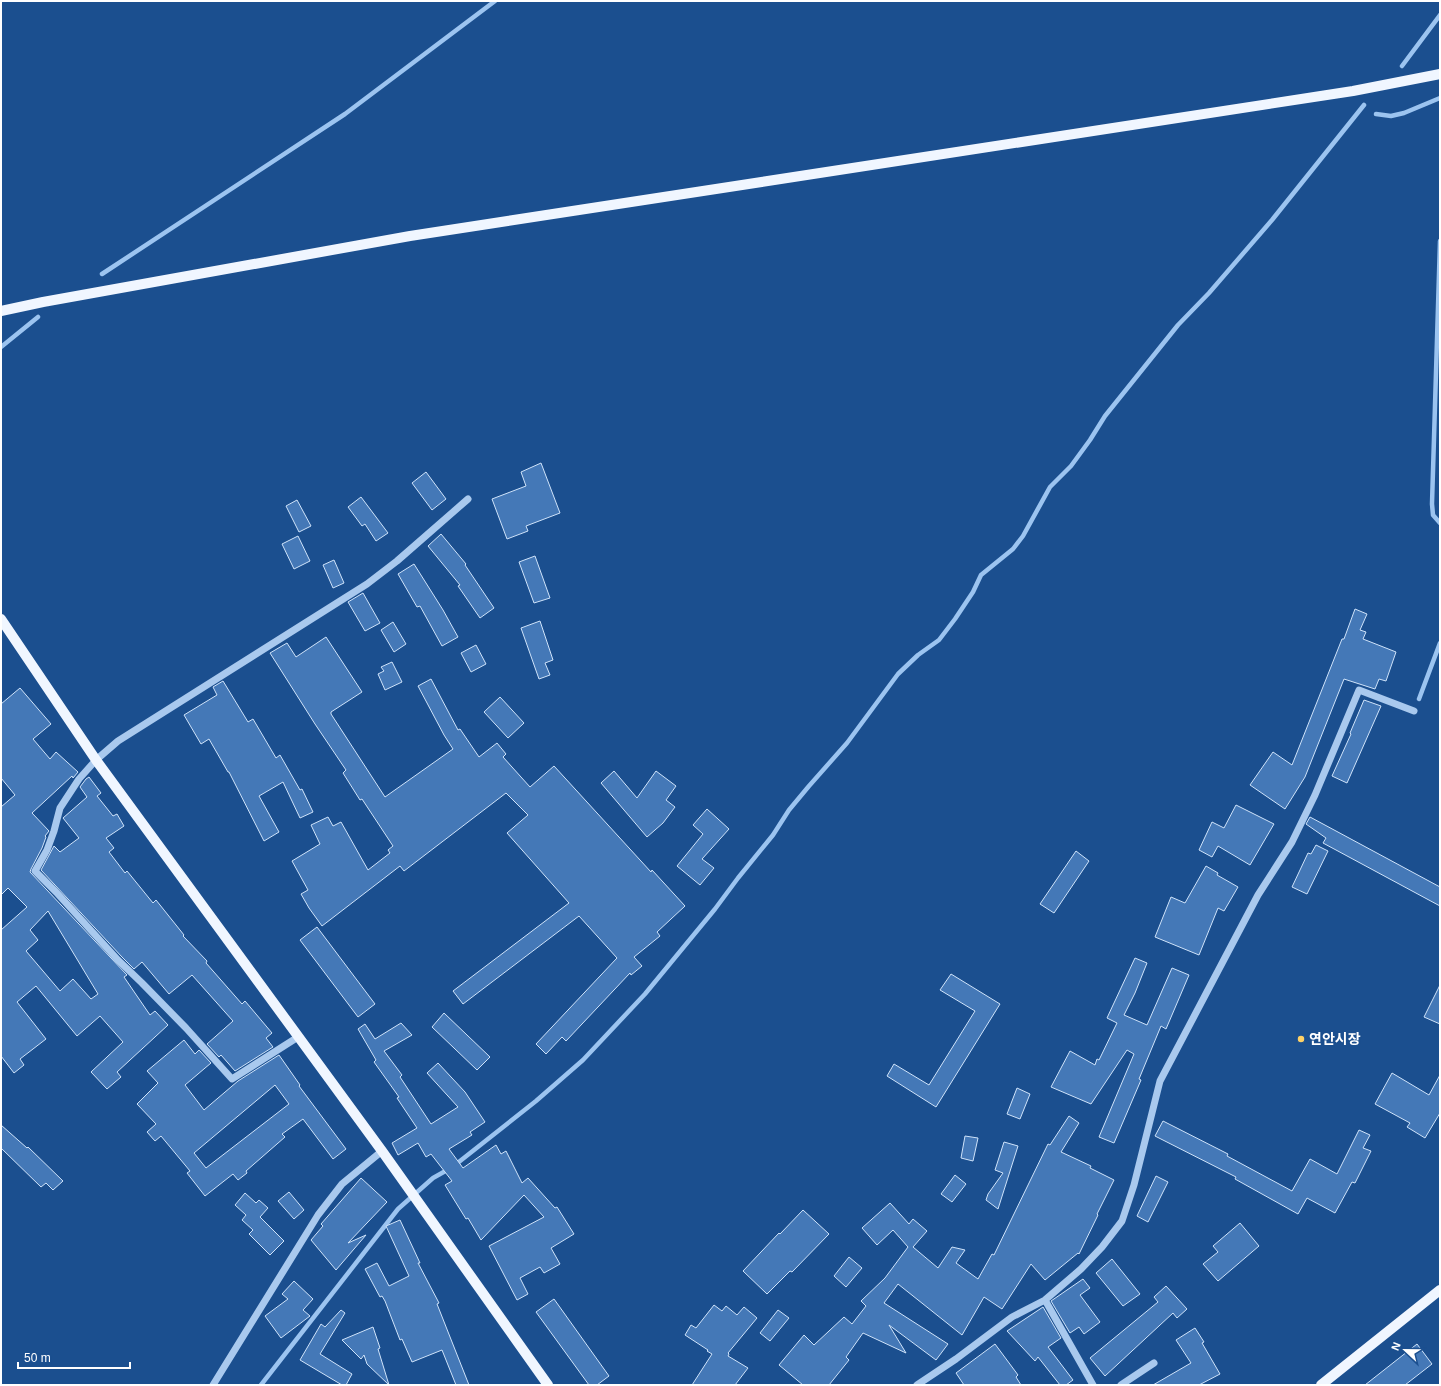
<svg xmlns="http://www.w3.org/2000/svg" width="1441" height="1386" viewBox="0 0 1441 1386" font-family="Helvetica,'Noto Sans KR',sans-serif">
<rect width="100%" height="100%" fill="#1b4f8f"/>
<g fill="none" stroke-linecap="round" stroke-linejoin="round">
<path stroke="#9cc4f0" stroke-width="4.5" d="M 1402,66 L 1440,15
M 1376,114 L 1391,116 L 1404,113 L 1440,98
M 1440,241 L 1432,504 L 1433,515 L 1440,523
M 102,274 L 345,114 L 495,1
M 1,347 L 38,317
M 1419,699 L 1440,643
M 455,1165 L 536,1101 L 583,1060 L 645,994 L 715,909 L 738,878 L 773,835 L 789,810 L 809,786 L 847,743 L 898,674 L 918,655 L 939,640 L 955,619 L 973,592 L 981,575 L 1013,549 L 1023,536 L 1050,487 L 1071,466 L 1090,440 L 1105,416 L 1178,325 L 1209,293 L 1272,220 L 1364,105
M 261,1385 L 398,1209 L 433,1178 L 449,1169"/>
</g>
<path fill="#4478b7" stroke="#cfe3fa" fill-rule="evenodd" d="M 541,463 L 560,513 L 526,526 L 528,531 L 507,539 L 492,499 L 526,486 L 521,472 Z
M 426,472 L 446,499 L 432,510 L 412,483 Z
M 361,497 L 388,533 L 376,541 L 365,524 L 362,526 L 348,507 Z
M 297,500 L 311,526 L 299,532 L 286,506 Z
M 441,534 L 466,564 L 465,565 L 494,608 L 480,618 L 458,586 L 460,585 L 428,546 Z
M 298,536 L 310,561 L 294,569 L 282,544 Z
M 535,556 L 550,598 L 534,603 L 519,562 Z
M 334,560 L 344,583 L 333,588 L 323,565 Z
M 414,564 L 443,610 L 458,637 L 442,646 L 420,606 L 417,607 L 398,574 Z
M 363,593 L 380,623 L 365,631 L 348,602 Z
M 1355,609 L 1367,614 L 1360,630 L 1366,632 L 1363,639 L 1396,652 L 1386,681 L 1379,679 L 1375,689 L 1344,679 L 1305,777 L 1285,809 L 1250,785 L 1273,752 L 1292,765 L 1342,639 L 1344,639 Z
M 540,621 L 553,660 L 545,663 L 550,675 L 539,679 L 521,628 Z
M 393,622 L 406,644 L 394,652 L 381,630 Z
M 326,637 L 362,692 L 331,712 L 331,714 L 385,797 L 453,749 L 444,735 L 418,686 L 431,679 L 458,730 L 460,729 L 479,757 L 497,743 L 506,754 L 503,757 L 530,787 L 554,766 L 651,872 L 652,870 L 685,906 L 657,932 L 660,936 L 634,957 L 642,966 L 631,975 L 630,973 L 566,1041 L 562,1037 L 546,1054 L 536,1044 L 617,958 L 579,916 L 463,1004 L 453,991 L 569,903 L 507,833 L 528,815 L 506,793 L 404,871 L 400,866 L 322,926 L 309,908 L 301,894 L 308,890 L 292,861 L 320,844 L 311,825 L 328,817 L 333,826 L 341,822 L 368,870 L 390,853 L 388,850 L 393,846 L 362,799 L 360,800 L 343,773 L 346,770 L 315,724 L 270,653 L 287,643 L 296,657 Z
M 476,645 L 486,664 L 471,672 L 461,653 Z
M 392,662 L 402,682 L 385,690 L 378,674 L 384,671 L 381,667 Z
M 223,681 L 248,722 L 253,719 L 276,758 L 280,755 L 300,790 L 302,789 L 313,812 L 300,818 L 283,782 L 259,796 L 279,832 L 264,841 L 229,772 L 228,772 L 209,739 L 201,744 L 184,715 L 217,695 L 213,687 Z
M 20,688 L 51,724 L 33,739 L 50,759 L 56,752 L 78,772 L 73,778 L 72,776 L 32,813 L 49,831 L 45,836 L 46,837 L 42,848 L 31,869 L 30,872 L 127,975 L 124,977 L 150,1015 L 155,1011 L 168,1025 L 117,1072 L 121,1077 L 107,1089 L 91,1072 L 123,1042 L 100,1016 L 77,1036 L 36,986 L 17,1002 L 46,1039 L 20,1059 L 24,1065 L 14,1073 L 1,1056 L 1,930 L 27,907 L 8,888 L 1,895 L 1,807 L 15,795 L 1,778 L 1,704 ZM 48,911 L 98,994 L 91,999 L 73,979 L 60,991 L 26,951 L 38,940 L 30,930 Z
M 500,697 L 524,723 L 508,738 L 484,712 Z
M 1364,700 L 1381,706 L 1347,783 L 1332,776 L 1351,734 L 1350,733 Z
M 614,771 L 637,798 L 656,771 L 676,786 L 666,800 L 675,807 L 663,823 L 647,837 L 601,783 Z
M 89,777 L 101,793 L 97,796 L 113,816 L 117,814 L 124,826 L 106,838 L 114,848 L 109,852 L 125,873 L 127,871 L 153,903 L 156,900 L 184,935 L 183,936 L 207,961 L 206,963 L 242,1004 L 245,1001 L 272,1033 L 266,1038 L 273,1047 L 235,1071 L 221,1055 L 219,1057 L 207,1044 L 233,1021 L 192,975 L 169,994 L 142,962 L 134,969 L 122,957 L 41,870 L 54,846 L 60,852 L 79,838 L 63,818 L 87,797 L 80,787 L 86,779 Z
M 1236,805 L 1274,824 L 1250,865 L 1218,846 L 1212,857 L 1199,850 L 1212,822 L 1224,828 Z
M 707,809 L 729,829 L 702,859 L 714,868 L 700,885 L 677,866 L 703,834 L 693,825 Z
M 1310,817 L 1440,887 L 1440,906 L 1323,843 L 1326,838 L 1306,824 Z
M 1316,845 L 1328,851 L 1307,894 L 1292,887 L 1308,853 L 1311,854 Z
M 1076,851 L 1089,861 L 1054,913 L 1040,904 Z
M 1206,866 L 1218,873 L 1217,875 L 1238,887 L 1224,911 L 1218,908 L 1199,955 L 1155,937 L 1171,897 L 1185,903 Z
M 317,927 L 375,1004 L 358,1017 L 300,940 Z
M 1135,958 L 1147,963 L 1135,993 L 1124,1015 L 1147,1025 L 1172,968 L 1189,975 L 1166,1029 L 1161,1026 L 1139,1079 L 1141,1080 L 1114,1143 L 1099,1137 L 1134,1054 L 1127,1050 L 1091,1104 L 1051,1087 L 1070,1051 L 1095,1065 L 1097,1059 L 1099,1060 L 1117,1023 L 1107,1018 Z
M 951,974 L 1000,1004 L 936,1107 L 887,1076 L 894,1064 L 929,1085 L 975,1011 L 940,990 Z
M 1440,985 L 1440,1024 L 1424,1017 Z
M 444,1013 L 490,1057 L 477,1070 L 432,1027 Z
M 401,1023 L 412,1035 L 384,1051 L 402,1075 L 400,1077 L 431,1124 L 458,1107 L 427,1073 L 438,1063 L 465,1092 L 485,1122 L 470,1132 L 472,1135 L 449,1149 L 463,1168 L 496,1145 L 501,1154 L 506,1151 L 522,1183 L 528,1178 L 555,1208 L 557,1207 L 574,1234 L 551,1248 L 560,1264 L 544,1273 L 540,1267 L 520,1278 L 528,1294 L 517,1300 L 489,1246 L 544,1217 L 524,1195 L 481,1240 L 468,1218 L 466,1219 L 445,1185 L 452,1181 L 431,1154 L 426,1157 L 418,1143 L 398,1155 L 392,1143 L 417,1128 L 397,1098 L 399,1097 L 374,1062 L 376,1060 L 358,1029 L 365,1024 L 375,1039 Z
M 184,1040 L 195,1054 L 199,1050 L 211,1063 L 185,1085 L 204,1110 L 238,1081 L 279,1055 L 300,1085 L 299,1086 L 346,1149 L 333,1159 L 303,1119 L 282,1134 L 285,1137 L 246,1171 L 247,1173 L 238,1180 L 233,1174 L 205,1196 L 187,1173 L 190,1171 L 161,1136 L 155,1141 L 147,1132 L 156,1124 L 137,1104 L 158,1083 L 147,1071 ZM 275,1085 L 289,1104 L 206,1168 L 194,1153 Z
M 1392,1073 L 1429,1095 L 1440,1075 L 1440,1113 L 1425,1138 L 1407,1127 L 1410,1123 L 1375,1104 Z
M 1017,1088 L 1030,1094 L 1020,1119 L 1007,1114 Z
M 1069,1116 L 1079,1123 L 1061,1152 L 1091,1166 L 1090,1168 L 1114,1180 L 1097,1214 L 1098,1215 L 1079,1254 L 1078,1253 L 1045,1280 L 1031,1264 L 1002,1309 L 984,1297 L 962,1335 L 898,1284 L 884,1303 L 948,1344 L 936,1360 L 889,1325 L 906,1353 L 863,1333 L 846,1357 L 849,1360 L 829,1385 L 803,1385 L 779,1365 L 804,1335 L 814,1345 L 844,1317 L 852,1324 L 866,1306 L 861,1301 L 885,1278 L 908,1247 L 893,1230 L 877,1245 L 862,1228 L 890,1203 L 909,1224 L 913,1219 L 927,1231 L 913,1247 L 938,1268 L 952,1247 L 965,1250 L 956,1263 L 978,1279 L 992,1254 L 994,1255 L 1048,1144 L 1050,1145 Z
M 1163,1121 L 1228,1154 L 1227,1156 L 1292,1191 L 1310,1159 L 1337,1174 L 1359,1130 L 1370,1135 L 1363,1148 L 1371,1151 L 1355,1183 L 1352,1182 L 1335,1213 L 1307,1198 L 1298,1214 L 1235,1179 L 1236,1177 L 1155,1136 Z
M 1,1125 L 27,1148 L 28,1147 L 63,1181 L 53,1190 L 46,1183 L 41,1187 L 1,1148 Z
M 965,1136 L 978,1138 L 973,1161 L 961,1158 Z
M 1004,1142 L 1018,1146 L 998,1209 L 986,1200 L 988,1194 L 1003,1173 L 995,1170 Z
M 955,1175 L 966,1184 L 952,1202 L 941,1194 Z
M 1156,1176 L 1168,1182 L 1148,1222 L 1137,1216 Z
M 361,1178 L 387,1202 L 348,1243 L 366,1235 L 336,1270 L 311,1240 L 323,1226 L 321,1224 Z
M 289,1192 L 304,1210 L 294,1219 L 278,1201 Z
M 245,1193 L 256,1203 L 259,1200 L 268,1208 L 260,1217 L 284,1241 L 270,1255 L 249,1234 L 253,1230 L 242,1220 L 246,1215 L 235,1205 Z
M 803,1210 L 829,1234 L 792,1272 L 790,1271 L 767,1294 L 743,1271 L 779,1233 L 780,1234 Z
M 400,1220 L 420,1263 L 418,1263 L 439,1303 L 437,1304 L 469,1385 L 456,1385 L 442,1350 L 412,1362 L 402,1339 L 400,1340 L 385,1301 L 382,1296 L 380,1297 L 365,1269 L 377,1263 L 389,1286 L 409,1276 L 386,1226 Z
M 1240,1223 L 1259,1246 L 1218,1281 L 1203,1264 L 1218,1252 L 1213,1246 Z
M 849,1257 L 862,1268 L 846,1287 L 834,1276 Z
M 1112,1259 L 1140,1294 L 1123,1306 L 1096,1273 Z
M 1083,1279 L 1090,1288 L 1080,1295 L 1100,1322 L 1084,1334 L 1079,1327 L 1070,1333 L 1051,1301 Z
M 294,1281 L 313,1299 L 303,1310 L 310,1316 L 281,1338 L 265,1316 L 288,1299 L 282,1294 Z
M 1166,1286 L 1187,1309 L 1177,1318 L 1173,1313 L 1105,1376 L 1090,1358 L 1158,1302 L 1154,1297 Z
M 554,1299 L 609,1376 L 597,1385 L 589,1385 L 536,1312 Z
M 714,1305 L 722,1311 L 726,1306 L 737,1315 L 744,1307 L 757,1318 L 728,1353 L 729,1354 L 728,1356 L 748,1368 L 735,1385 L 692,1385 L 712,1354 L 707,1351 L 708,1350 L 685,1335 L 691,1325 L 696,1328 Z
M 1043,1307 L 1061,1338 L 1048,1347 L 1073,1380 L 1066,1385 L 1060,1385 L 1038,1357 L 1035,1361 L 1007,1331 Z
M 341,1310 L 345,1313 L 320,1354 L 352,1374 L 346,1385 L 342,1385 L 300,1360 L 321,1324 L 325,1327 Z
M 778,1310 L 789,1318 L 770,1341 L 760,1333 Z
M 373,1327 L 380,1348 L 378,1349 L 389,1385 L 367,1364 L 364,1355 L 361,1359 L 342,1340 Z
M 1195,1328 L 1204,1342 L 1202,1343 L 1220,1374 L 1199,1385 L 1153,1385 L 1191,1363 L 1176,1340 Z
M 995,1344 L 1018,1375 L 1016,1377 L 1021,1385 L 964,1385 L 956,1373 Z
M 1417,1344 L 1432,1364 L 1405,1385 L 1365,1385 Z"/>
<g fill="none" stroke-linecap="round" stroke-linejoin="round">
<path stroke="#a9c9ee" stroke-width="7" d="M 298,1037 L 232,1079 L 186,1028 L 142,983 L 118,960 L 56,892 L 35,871 L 47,850 L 54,831 L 60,808 L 79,779 L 96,760 L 118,741 L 367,584 L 397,561 L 468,499
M 1045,1300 L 1093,1385
M 213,1385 L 318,1215 L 342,1184 L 382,1151
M 917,1385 L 956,1359 L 1012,1317 L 1045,1300 L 1081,1269 L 1102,1247 L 1122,1221 L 1134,1185 L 1160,1081 L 1258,895 L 1292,842 L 1315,795 L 1359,690 L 1414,711
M 1121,1385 L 1154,1363"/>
<path stroke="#f0f6ff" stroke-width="10" d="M 1,311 L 43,302 L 410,236 L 1353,91 L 1440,74
M 1,619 L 96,760 L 382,1151 L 548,1385
M 1321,1385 L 1440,1290"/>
</g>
<circle fill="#ffd166" stroke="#1b4f8f" stroke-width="1.5" cx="1301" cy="1039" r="4"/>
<g text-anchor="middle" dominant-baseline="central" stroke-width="3" stroke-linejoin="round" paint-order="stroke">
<g font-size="14" font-weight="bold" fill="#fff" stroke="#1b4f8f" text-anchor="start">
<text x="1309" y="1039">연안시장</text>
</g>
</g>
<rect width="1441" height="1386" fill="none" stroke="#ffffff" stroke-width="4"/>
<g transform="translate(1405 1350) rotate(292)" stroke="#1b4f8f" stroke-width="3" paint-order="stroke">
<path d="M0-3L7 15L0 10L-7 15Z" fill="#ffffff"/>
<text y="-6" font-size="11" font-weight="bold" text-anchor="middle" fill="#ffffff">N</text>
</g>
<path d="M18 1362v6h112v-6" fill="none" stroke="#ffffff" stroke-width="2"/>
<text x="24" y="1362" font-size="12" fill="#ffffff" stroke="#1b4f8f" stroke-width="3" paint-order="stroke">50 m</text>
</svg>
